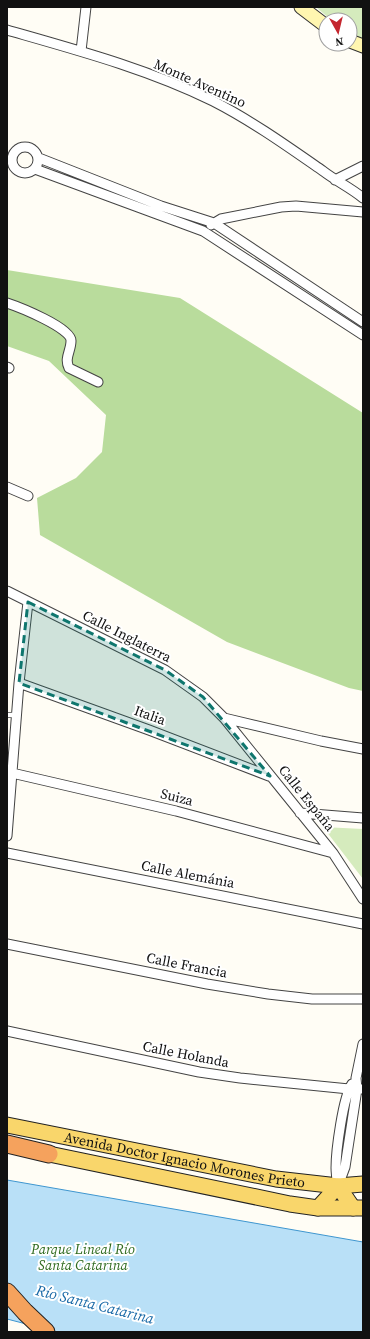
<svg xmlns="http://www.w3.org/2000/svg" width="370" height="1339" viewBox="0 0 370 1339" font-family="'Source Serif 4',serif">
<rect width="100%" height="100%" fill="#fffdf5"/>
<path fill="#d5ebbd" d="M 316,7 L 363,7 L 363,41 L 350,35 L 350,20 L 331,20 Z
M 323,827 L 363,829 L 363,879 Z"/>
<path fill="#b9dc9c" d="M 7,270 L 180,298 L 363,413 L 363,691 L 349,688 L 227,642 L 40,535 L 37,498 L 76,478 L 102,452 L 106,415 L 49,361 L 7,346 Z"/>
<path fill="#b9e0f7" stroke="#3f96cf" d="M 7,1180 L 363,1242 L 363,1332 L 57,1332 L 7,1319 Z"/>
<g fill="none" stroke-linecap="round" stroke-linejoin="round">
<defs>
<path id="lane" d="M 7,715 L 17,715"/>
<path id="street" d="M 7,30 C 77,50 148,69 213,101 C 252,121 287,146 323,171 C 336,181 351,188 363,198
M 81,51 L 86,7
M12 160a13 13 0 1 1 26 0a13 13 0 1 1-26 0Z
M 39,158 L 161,206 L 214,223 L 363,322
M 35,169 L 203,231 L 363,335
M 335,180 L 363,166
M 211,225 L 221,219 L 281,207 L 296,206 L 363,212
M 7,303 C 19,307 72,328 71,341 C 71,351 64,358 69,368 L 98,382
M 7,367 L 9,368
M 7,487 L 28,496
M 7,591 L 165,670 L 203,697 L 224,718 L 333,853 L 363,899
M 19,683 L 149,730 L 269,776
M 224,718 L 321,741 L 363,749
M 12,773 L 176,811 L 333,853
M 300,813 L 363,818
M 7,836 L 19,683 L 28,602
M 7,853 L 363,924
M 7,944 L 207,984 L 268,994 L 312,999 L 363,999
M 7,1031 L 199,1072 L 240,1078 L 349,1089 L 363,1089
M 337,1183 C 337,1178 336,1173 336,1168 C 336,1151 343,1097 352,1084
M 338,1186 L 345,1167 L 357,1089 L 356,1078 L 363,1044"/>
<path id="secondary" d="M 301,7 L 326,26
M 350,41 L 363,46"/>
<g id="primary">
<path id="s1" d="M 7,1125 L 276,1179 L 338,1186 L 363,1184"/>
<path d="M 49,1154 L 290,1204 L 318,1208 L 363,1208"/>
<path d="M 318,1208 L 338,1186 L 353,1208"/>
</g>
<path id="highway" d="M 7,1144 L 49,1154
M 7,1292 L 25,1312 L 46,1332"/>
</defs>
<use href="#lane" stroke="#444" stroke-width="6"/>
<use href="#street" stroke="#444" stroke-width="11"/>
<use href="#secondary" stroke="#333" stroke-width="15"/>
<use href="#primary" stroke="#222" stroke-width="17"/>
<use href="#highway" stroke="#222" stroke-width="19"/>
<use href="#lane" stroke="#fff" stroke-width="4.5"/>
<use href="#street" stroke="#fff" stroke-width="9"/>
<use href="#secondary" stroke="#fff6b0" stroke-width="13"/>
<use href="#primary" stroke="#f9d66b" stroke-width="15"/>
<use href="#highway" stroke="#f5a25d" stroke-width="17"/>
</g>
<path fill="#0f766e" fill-opacity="0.2" stroke="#0f766e" stroke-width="3" stroke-dasharray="8 5" stroke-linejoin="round" d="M 28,602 L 165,670 L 203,697 L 270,776 L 19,683 Z"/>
<g text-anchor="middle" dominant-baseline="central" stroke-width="4" stroke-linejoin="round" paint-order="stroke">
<g font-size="14" fill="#111" stroke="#fff">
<text transform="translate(200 83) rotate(24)">Monte Aventino</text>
<text transform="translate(127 636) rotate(27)">Calle Inglaterra</text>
<text transform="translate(150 715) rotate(20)">Italia</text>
<text transform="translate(177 797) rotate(14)">Suiza</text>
<text transform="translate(307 798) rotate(51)">Calle España</text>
<text transform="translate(188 874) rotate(11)">Calle Alemánia</text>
<text transform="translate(187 965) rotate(11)">Calle Francia</text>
<text transform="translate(186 1054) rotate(11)">Calle Holanda</text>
<text stroke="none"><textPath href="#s1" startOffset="181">Avenida Doctor Ignacio Morones Prieto</textPath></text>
</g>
<g font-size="14" font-style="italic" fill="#2f6b1f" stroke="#fff">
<text x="83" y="1249">Parque Lineal Río<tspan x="83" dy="16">Santa Catarina</tspan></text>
</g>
<g font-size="15" font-style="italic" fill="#1768a6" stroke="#fff">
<text transform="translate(95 1304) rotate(14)">Río Santa Catarina</text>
</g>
</g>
<rect width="370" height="1339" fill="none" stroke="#111111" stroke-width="16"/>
<g transform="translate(338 32) rotate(172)"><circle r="19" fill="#ffffff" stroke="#a0a0a0"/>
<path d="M0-3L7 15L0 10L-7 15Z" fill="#c4262e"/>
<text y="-6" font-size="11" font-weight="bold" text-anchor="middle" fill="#111111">N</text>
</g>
</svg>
